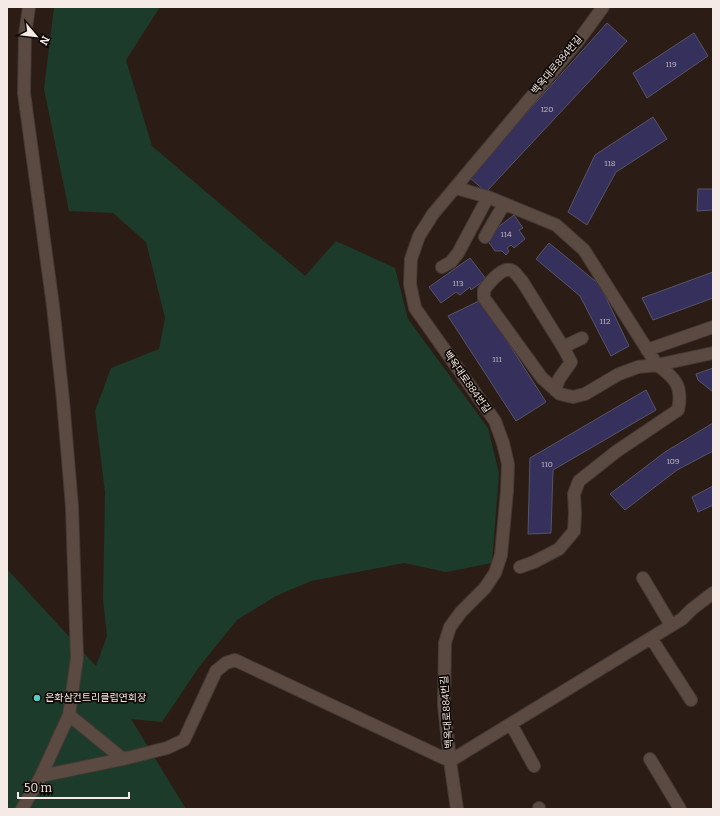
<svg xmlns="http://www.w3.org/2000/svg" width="720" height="816" viewBox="0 0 720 816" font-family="Bitter,'Noto Sans KR',serif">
<rect width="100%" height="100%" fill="#2b1d16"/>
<path fill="#1c3b2a" d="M 54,7 L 160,7 L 126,60 L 152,146 L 305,276 L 336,241 L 395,268 L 408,319 L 488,428 L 499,473 L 492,563 L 446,572 L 404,563 L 311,581 L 276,596 L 237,620 L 199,667 L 162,722 L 131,719 L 186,809 L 7,809 L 7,569 L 96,666 L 107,636 L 103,600 L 105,492 L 95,411 L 111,368 L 159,349 L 165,318 L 146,242 L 113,213 L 69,211 L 44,89 Z"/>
<path fill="#36305c" stroke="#565565" d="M 607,23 L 627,41 L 486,192 L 469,177 Z
M 694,33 L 708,56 L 647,98 L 633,73 Z
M 653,117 L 667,139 L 616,172 L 587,225 L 568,212 L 595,155 Z
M 698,189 L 713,189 L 713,210 L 697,211 Z
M 514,215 L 523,228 L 519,230 L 525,239 L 514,248 L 511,245 L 507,248 L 509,251 L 506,255 L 502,251 L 495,251 L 485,237 Z
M 549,243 L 600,285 L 629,346 L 611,356 L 580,296 L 536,259 Z
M 470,258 L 486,279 L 471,290 L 470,287 L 460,295 L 456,292 L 441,303 L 429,287 Z
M 713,272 L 713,298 L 653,320 L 642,298 Z
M 481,300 L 546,402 L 516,421 L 448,316 Z
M 713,368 L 713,392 L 698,380 L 696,374 Z
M 646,390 L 656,410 L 553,470 L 551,533 L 528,534 L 530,458 Z
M 713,423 L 713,451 L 677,470 L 625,510 L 610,494 L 665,452 Z
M 713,486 L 713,505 L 698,512 L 692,497 Z"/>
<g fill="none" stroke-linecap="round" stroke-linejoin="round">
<defs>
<path id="minor" d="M 456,188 L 488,197 L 556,225 L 584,250 L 657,365 C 676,378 683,387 678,410 L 617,451 L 579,481 L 574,494 L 575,513 L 574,531 L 559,549 L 534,562 L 520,567
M 485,237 L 504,204
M 442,267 L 451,262 L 458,253 L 488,197
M 563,347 L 582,338
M 647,350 L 713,327
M 555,390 L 559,379 L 571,362 L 563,347 L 522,281 C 519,278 516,273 513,271 C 503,265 489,283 484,290 L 484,298 L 542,378 L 560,394 L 573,397 L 585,394 L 619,374 L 638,367 L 657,365 L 713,353
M 643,578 L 671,625
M 651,638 L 691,700
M 69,715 L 123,759 L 167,748 L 184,740 L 216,671 L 226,663 L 235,660 L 450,761 L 682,619 L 692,609 L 713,593
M 511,724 L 534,766
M 650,759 L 680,809
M 41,776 L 123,759
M 539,808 L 539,809
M 22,809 L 41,776 L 69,715 L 77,658 L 72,507 L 63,400 L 53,306 L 24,93 L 25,35 L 29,7
M 457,809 L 450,761 L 444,705 L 445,643 L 450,627 L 461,612 L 485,588 L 495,573 L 501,555 L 507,491 L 508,464 L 503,443 L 495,421 L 415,308 L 410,284 L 411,259 L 419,236 L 433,214 L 579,40 L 603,7"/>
</defs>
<use href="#minor" stroke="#453935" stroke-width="14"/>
<use href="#minor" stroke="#5b4a42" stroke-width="12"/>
</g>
<circle fill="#56cec3" stroke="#0f0906" stroke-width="1.5" cx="37" cy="698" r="4"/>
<g text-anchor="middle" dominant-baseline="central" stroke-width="3.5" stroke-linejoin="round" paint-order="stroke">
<g font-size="8" fill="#c5bcc4">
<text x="671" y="64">119</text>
<text x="547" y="109">120</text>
<text x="610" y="163">118</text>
<text x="506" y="234">114</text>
<text x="458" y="283">113</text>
<text x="605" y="321">112</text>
<text x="497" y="359">111</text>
<text x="673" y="461">109</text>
<text x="547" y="464">110</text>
</g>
<g font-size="10" fill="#f5eae6" stroke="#0f0906">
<text transform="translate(557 65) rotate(-50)">백옥대로884번길</text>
<text transform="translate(467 382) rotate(55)">백옥대로884번길</text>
<text transform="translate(447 712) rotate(-94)">백옥대로884번길</text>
</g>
<g font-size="10" fill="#f5eae6" stroke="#0f0906" text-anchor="start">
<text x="45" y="698">은화삼컨트리클럽연회장</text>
</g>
</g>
<rect width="720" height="816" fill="none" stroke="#f5eae6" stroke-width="16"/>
<g transform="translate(36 36) rotate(118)" stroke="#0f0906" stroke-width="3" paint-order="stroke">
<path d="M0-3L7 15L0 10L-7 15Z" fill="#f5eae6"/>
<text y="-6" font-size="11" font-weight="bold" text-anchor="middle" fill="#f5eae6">N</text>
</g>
<path d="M18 792v6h111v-6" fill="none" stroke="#f5eae6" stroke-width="2"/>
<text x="24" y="792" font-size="12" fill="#f5eae6" stroke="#0f0906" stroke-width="3" paint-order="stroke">50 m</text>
</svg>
